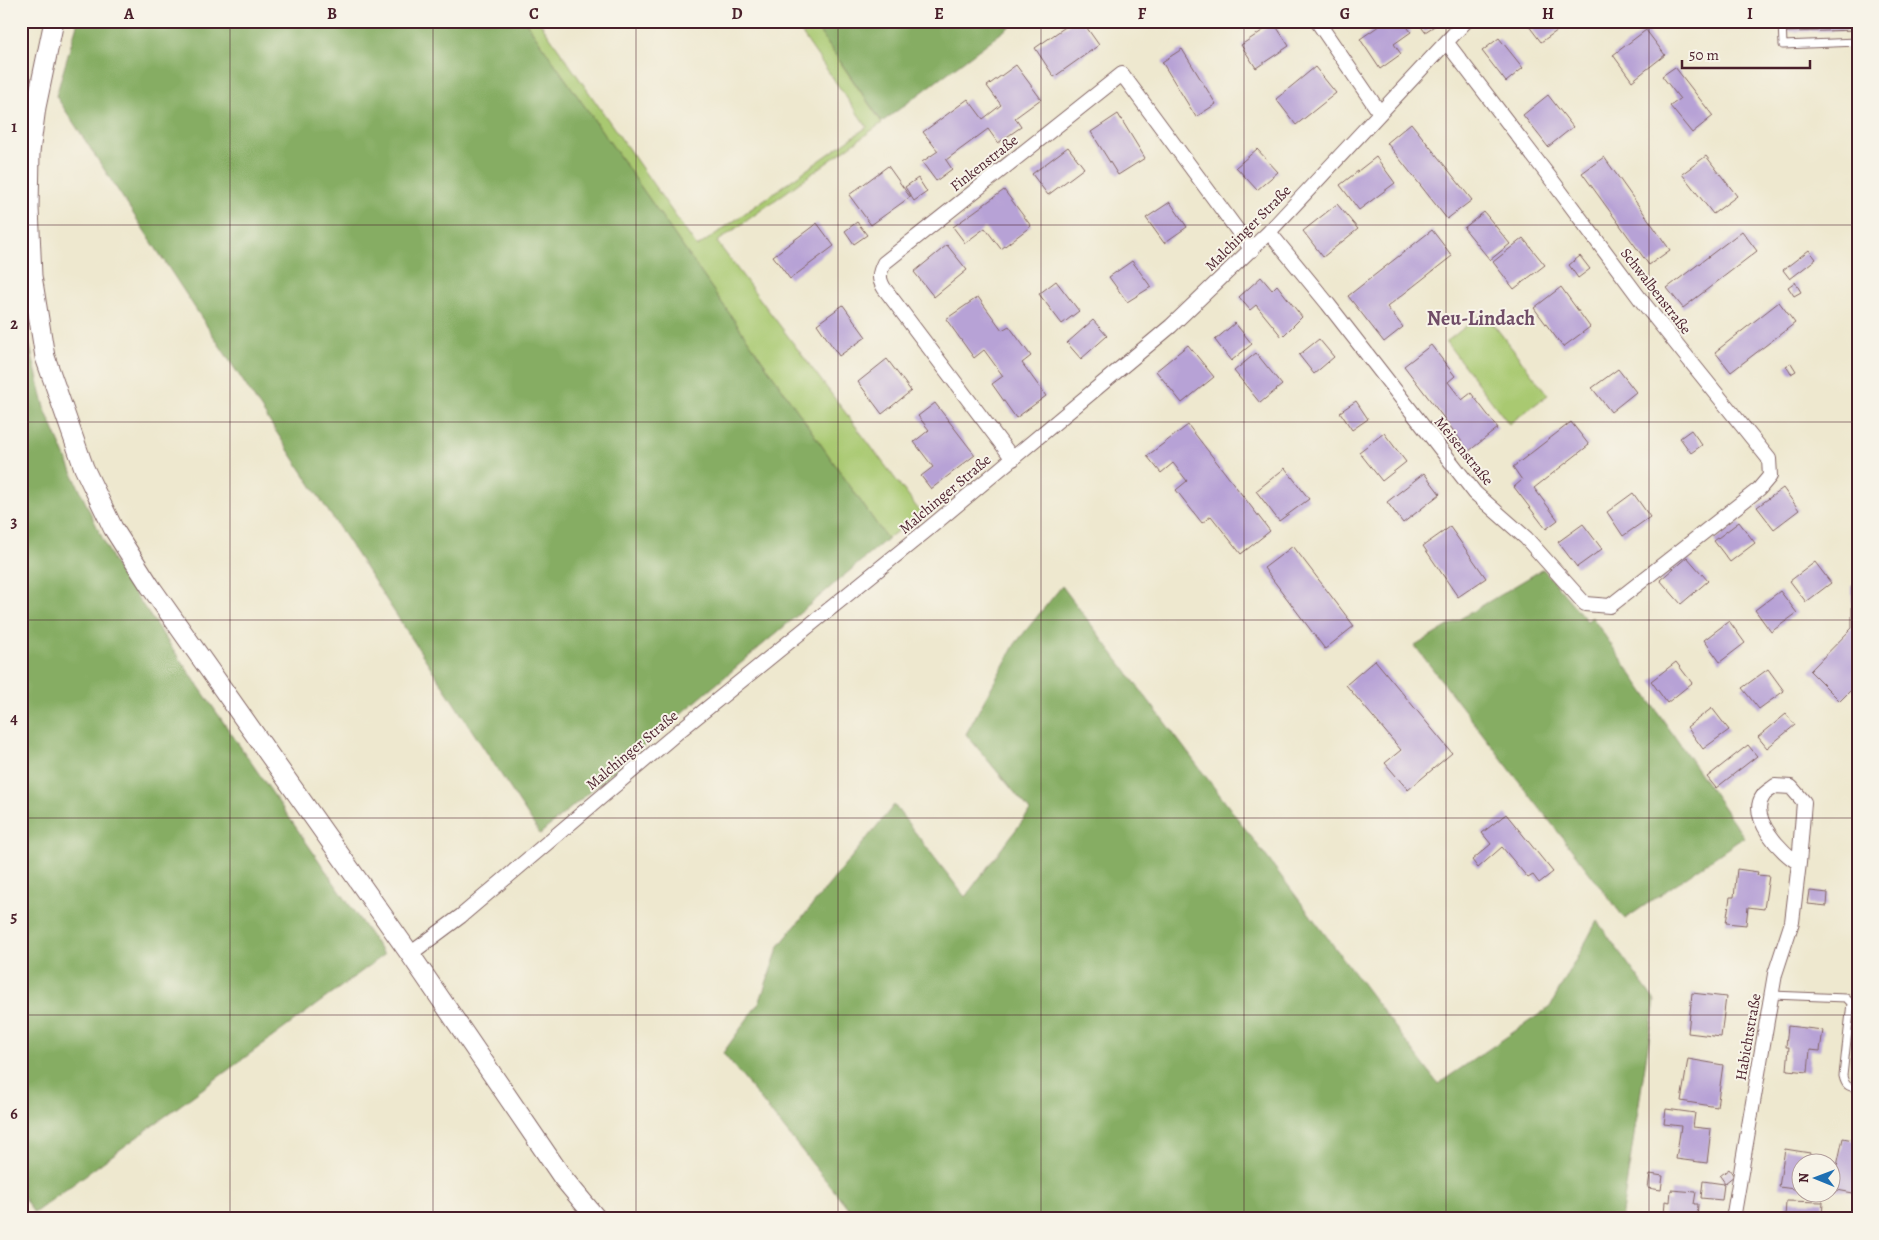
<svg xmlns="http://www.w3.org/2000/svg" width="1879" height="1240" viewBox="0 0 1879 1240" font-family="Alegreya,serif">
<rect width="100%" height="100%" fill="#f7f3e8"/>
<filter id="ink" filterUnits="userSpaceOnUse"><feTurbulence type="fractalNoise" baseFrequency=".02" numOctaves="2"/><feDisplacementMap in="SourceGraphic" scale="10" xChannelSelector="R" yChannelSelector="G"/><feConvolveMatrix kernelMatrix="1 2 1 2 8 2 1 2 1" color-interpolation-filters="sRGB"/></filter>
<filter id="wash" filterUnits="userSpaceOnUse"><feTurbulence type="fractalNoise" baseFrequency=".0096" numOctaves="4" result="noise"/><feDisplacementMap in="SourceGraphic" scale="20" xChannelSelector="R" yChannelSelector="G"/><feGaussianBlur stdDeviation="1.12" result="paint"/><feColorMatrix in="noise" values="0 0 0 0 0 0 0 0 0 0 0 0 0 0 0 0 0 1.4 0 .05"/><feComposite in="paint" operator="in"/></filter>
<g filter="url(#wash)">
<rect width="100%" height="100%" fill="#eee8cf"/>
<path fill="#a9c971" stroke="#7a744e" d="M 525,21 L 539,21 L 697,247 L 867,127 L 793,21 L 812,21 L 882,123 L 717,242 L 921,513 L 887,539 Z
M 1484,312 L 1548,395 L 1509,424 L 1446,342 Z"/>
<path fill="#86ad63" stroke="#686647" d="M 78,21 L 525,21 L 887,539 L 540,834 L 56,96 Z
M 812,21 L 1017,21 L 882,122 Z
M 21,307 L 24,323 L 46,412 L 82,495 L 115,565 L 384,955 L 34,1213 L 21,1194 Z
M 1543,569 L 1587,621 L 1592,617 L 1744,837 L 1625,919 L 1415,646 Z
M 1062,586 L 1438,1084 L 1550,1007 L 1597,921 L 1655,1001 L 1621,1219 L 857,1219 L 723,1053 L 760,1001 L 779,946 L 894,805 L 965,897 L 1030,811 L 966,734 L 1015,644 Z"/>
<g id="blocks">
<path fill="#b7a2d6" d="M 1074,21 L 1082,21 L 1099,45 L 1054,77 L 1035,48 Z
M 1386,21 L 1403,21 L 1411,32 L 1394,44 L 1401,54 L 1380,69 L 1360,39 Z
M 1417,21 L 1438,21 L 1439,23 L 1425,32 Z
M 1525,21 L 1560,21 L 1564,26 L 1541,42 Z
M 1787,21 L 1858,21 L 1858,30 L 1787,32 Z
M 1274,23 L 1289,46 L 1256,68 L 1241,45 Z
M 1646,30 L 1665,55 L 1632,81 L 1613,55 Z
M 1499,38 L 1523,68 L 1506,82 L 1482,51 Z
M 1182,49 L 1216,104 L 1196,117 L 1162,62 Z
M 1016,65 L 1041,99 L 1015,118 L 1021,127 L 998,143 L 988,129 L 946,160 L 952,169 L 936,181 L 922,162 L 938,151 L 923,132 L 968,99 L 983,119 L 1001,105 L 987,86 Z
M 1315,67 L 1336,93 L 1296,125 L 1276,99 Z
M 1675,67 L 1713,116 L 1692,133 L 1670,106 L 1680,99 L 1662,76 Z
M 1548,95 L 1573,127 L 1548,147 L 1523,115 Z
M 1118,114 L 1145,158 L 1118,175 L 1091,132 Z
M 1411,123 L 1472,200 L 1447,219 L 1387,143 Z
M 1068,147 L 1084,168 L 1048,195 L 1032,174 Z
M 1257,149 L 1278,172 L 1257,190 L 1236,167 Z
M 1706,156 L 1737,196 L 1713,214 L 1682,174 Z
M 1376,157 L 1395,183 L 1359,210 L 1340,185 Z
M 1604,157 L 1670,250 L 1649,265 L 1582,173 Z
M 888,166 L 910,197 L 871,225 L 849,195 Z
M 918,178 L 927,192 L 914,201 L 905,187 Z
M 1004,190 L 1031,226 L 1001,249 L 985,228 L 965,243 L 953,227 Z
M 1170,202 L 1187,227 L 1164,243 L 1146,218 Z
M 1337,204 L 1358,229 L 1323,257 L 1303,231 Z
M 1484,212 L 1510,244 L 1490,260 L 1464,228 Z
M 857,222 L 867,235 L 854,244 L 845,231 Z
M 817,223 L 834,246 L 790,279 L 773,256 Z
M 1432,230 L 1452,256 L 1387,307 L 1403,327 L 1384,342 L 1348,296 Z
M 1742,231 L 1757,251 L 1683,308 L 1667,288 Z
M 1523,238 L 1545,265 L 1514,289 L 1493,262 Z
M 947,245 L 967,270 L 934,297 L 914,272 Z
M 1809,250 L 1816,259 L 1790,279 L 1783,270 Z
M 1580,256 L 1590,269 L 1578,278 L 1569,265 Z
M 1132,261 L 1151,287 L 1127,302 L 1109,277 Z
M 1261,277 L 1272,290 L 1277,285 L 1302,317 L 1282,337 L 1256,305 L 1250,310 L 1239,297 Z
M 1056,281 L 1079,311 L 1062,324 L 1039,294 Z
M 1795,282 L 1801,292 L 1794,296 L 1788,287 Z
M 1561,287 L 1590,327 L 1563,347 L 1534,308 Z
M 978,297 L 1002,330 L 1009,326 L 1031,356 L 1022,363 L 1046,396 L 1016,418 L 992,384 L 1003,376 L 984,350 L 974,358 L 946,319 Z
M 1779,302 L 1795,323 L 1731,372 L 1715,352 Z
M 843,305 L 866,337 L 839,356 L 817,324 Z
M 1093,320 L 1107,336 L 1081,359 L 1067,343 Z
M 1235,323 L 1252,344 L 1231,361 L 1215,340 Z
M 1319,339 L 1334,357 L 1314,374 L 1299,355 Z
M 1188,345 L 1214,377 L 1182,403 L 1156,371 Z
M 1431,345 L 1455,376 L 1448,382 L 1462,400 L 1471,393 L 1498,428 L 1469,451 L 1404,366 Z
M 1256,353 L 1282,385 L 1260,403 L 1234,371 Z
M 887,359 L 911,391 L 882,414 L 858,382 Z
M 1791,363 L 1796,371 L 1791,374 L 1786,366 Z
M 1618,369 L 1636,392 L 1611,412 L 1592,388 Z
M 1356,401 L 1368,419 L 1352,430 L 1340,412 Z
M 935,403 L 975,455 L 931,489 L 921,476 L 933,467 L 914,442 L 929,430 L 918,416 Z
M 1571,422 L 1589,445 L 1534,488 L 1558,520 L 1546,529 L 1514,487 L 1522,480 L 1513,467 Z
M 1188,425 L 1270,531 L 1241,554 L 1211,516 L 1202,523 L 1176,490 L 1187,481 L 1173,463 L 1161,473 L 1147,456 Z
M 1691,430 L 1702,445 L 1691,453 L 1680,438 Z
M 1384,433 L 1406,462 L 1382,481 L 1359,452 Z
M 1285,468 L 1309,499 L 1279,521 L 1256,491 Z
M 1424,473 L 1440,494 L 1403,523 L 1387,502 Z
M 1783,488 L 1799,510 L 1774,529 L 1757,507 Z
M 1633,493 L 1650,517 L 1623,536 L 1607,512 Z
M 1739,522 L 1755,543 L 1730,562 L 1714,541 Z
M 1583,524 L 1602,549 L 1577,567 L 1558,542 Z
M 1450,527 L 1486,578 L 1458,597 L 1423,546 Z
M 1293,546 L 1354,626 L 1325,649 L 1264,568 Z
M 1687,557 L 1708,581 L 1681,604 L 1660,580 Z
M 1815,562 L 1831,583 L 1806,602 L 1790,581 Z
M 1852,586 L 1858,586 L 1858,683 L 1840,701 L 1810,671 L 1852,628 Z
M 1780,591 L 1797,613 L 1771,632 L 1755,610 Z
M 1729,621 L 1745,643 L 1720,662 L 1704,640 Z
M 1375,660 L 1452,753 L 1408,790 L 1385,763 L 1401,750 L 1346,685 Z
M 1676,662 L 1692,683 L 1667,703 L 1651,681 Z
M 1768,669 L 1784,691 L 1759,709 L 1742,688 Z
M 1712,708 L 1729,730 L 1703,749 L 1687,727 Z
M 1786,714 L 1795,725 L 1767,748 L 1758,737 Z
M 1748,745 L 1757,756 L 1716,788 L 1707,777 Z
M 1506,814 L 1553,872 L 1539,883 L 1533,875 L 1528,878 L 1502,847 L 1478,868 L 1472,860 L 1491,844 L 1482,833 Z
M 1737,869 L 1758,872 L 1757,875 L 1769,876 L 1764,909 L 1748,907 L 1746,925 L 1726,923 L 1730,897 L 1734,897 Z
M 1810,891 L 1828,893 L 1827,906 L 1808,904 Z
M 1692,993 L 1726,997 L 1721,1037 L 1688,1033 Z
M 1788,1026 L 1823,1030 L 1820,1051 L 1810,1050 L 1808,1072 L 1787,1070 L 1789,1047 L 1786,1047 Z
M 1688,1059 L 1723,1065 L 1717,1107 L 1681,1101 Z
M 1666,1109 L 1695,1113 L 1693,1127 L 1711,1129 L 1707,1163 L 1676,1159 L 1681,1126 L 1664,1124 Z
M 1843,1138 L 1858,1141 L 1858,1194 L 1832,1189 L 1832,1165 L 1837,1166 Z
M 1785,1149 L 1810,1153 L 1808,1162 L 1802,1162 L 1802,1190 L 1779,1187 Z
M 1729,1169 L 1734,1176 L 1725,1183 L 1720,1176 Z
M 1650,1174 L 1663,1176 L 1661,1190 L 1648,1188 Z
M 1703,1181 L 1724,1184 L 1722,1200 L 1701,1198 Z
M 1671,1190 L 1696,1192 L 1694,1204 L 1698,1204 L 1697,1219 L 1669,1219 L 1669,1217 L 1664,1216 L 1665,1201 L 1670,1202 Z
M 1786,1201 L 1823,1202 L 1822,1219 L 1785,1219 Z"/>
</g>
</g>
<g filter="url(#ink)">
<use href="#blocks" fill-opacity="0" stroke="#836564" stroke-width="1"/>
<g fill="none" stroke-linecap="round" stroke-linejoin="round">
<defs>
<path id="service" d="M 1782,21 L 1783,45 L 1858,42
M 1772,995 L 1846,998 L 1851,1003 L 1843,1076 C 1845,1085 1848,1088 1858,1088"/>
<path id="minor" d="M 1317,21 L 1380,113
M 1269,232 L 1328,304 L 1475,493 L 1526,538 L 1585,604 L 1610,606 L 1759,489 L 1770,476 L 1769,459 L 1641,300 L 1554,183 L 1447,43
M 1013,459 L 884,288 C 878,278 879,273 884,263 L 1122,74 L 1252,250
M 1775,786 L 1791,787 L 1804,802 L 1799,863 C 1782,854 1748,817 1763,796 C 1765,792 1772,789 1775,786 Z
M 410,954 L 461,916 L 678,732 L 927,530 L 1171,326 L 1269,232 L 1466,21
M 1733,1219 L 1775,974 L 1792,922 L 1799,863"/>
<path id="secondary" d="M 54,21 L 36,107 L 30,152 L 29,208 L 32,276 L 45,357 L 84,468 L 113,528 L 150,586 L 410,954 L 563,1178 L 597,1219"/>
</defs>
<use href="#service" stroke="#836564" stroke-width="9"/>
<use href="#minor" stroke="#836564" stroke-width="16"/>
<use href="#secondary" stroke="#836564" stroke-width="21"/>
<use href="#service" stroke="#fff" stroke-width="7"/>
<use href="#minor" stroke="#fff" stroke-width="14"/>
<use href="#secondary" stroke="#fff" stroke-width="19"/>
</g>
</g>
<path fill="none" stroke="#4a1f2b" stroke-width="1" stroke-opacity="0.55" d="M 230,21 L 230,1219M 433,21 L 433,1219M 636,21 L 636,1219M 838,21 L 838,1219M 1041,21 L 1041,1219M 1244,21 L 1244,1219M 1446,21 L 1446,1219M 1649,21 L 1649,1219M 21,225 L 1858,225M 21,422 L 1858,422M 21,620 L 1858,620M 21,818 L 1858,818M 21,1015 L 1858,1015"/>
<g text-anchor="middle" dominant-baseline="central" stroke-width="4" stroke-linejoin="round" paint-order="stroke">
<g font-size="15" fill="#4a1f2b" stroke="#f7f3e8">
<text transform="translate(984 163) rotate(-38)">Finkenstraße</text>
<text transform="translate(1248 228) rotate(-45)">Malchinger Straße</text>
<text transform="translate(1656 291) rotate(52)">Schwalbenstraße</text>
<text transform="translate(1464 451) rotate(51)">Meisenstraße</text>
<text transform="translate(945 494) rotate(-40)">Malchinger Straße</text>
<text transform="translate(632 750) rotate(-40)">Malchinger Straße</text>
<text transform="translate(1748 1037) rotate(-80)">Habichtstraße</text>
</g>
<g font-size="20" font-weight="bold" fill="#704d67" stroke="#f7f3e8">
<text x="1481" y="318">Neu-Lindach</text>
</g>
</g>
<rect width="1879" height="1240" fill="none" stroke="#f7f3e8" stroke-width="55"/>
<g transform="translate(1816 1178) rotate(271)"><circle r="24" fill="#f7f3e8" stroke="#b29e9c"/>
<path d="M0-4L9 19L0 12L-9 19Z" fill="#1f6fb2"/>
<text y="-8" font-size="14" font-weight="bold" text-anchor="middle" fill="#4a1f2b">N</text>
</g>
<path d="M1682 60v8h128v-8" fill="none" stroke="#4a1f2b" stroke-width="2.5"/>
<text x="1689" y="60" font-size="15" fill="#4a1f2b" stroke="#f7f3e8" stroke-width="4" paint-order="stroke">50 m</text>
<rect x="28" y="28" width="1824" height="1184" fill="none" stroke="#4a1f2b" stroke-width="2"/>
<g font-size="16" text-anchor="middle" font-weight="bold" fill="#4a1f2b">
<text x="129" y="19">A</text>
<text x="332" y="19">B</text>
<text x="534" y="19">C</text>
<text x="737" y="19">D</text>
<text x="939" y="19">E</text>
<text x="1142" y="19">F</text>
<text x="1345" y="19">G</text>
<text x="1548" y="19">H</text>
<text x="1750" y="19">I</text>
<text x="14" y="132">1</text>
<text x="14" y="329">2</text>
<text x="14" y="527">3</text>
<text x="14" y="724">4</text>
<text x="14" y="922">5</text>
<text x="14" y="1119">6</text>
</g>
</svg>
